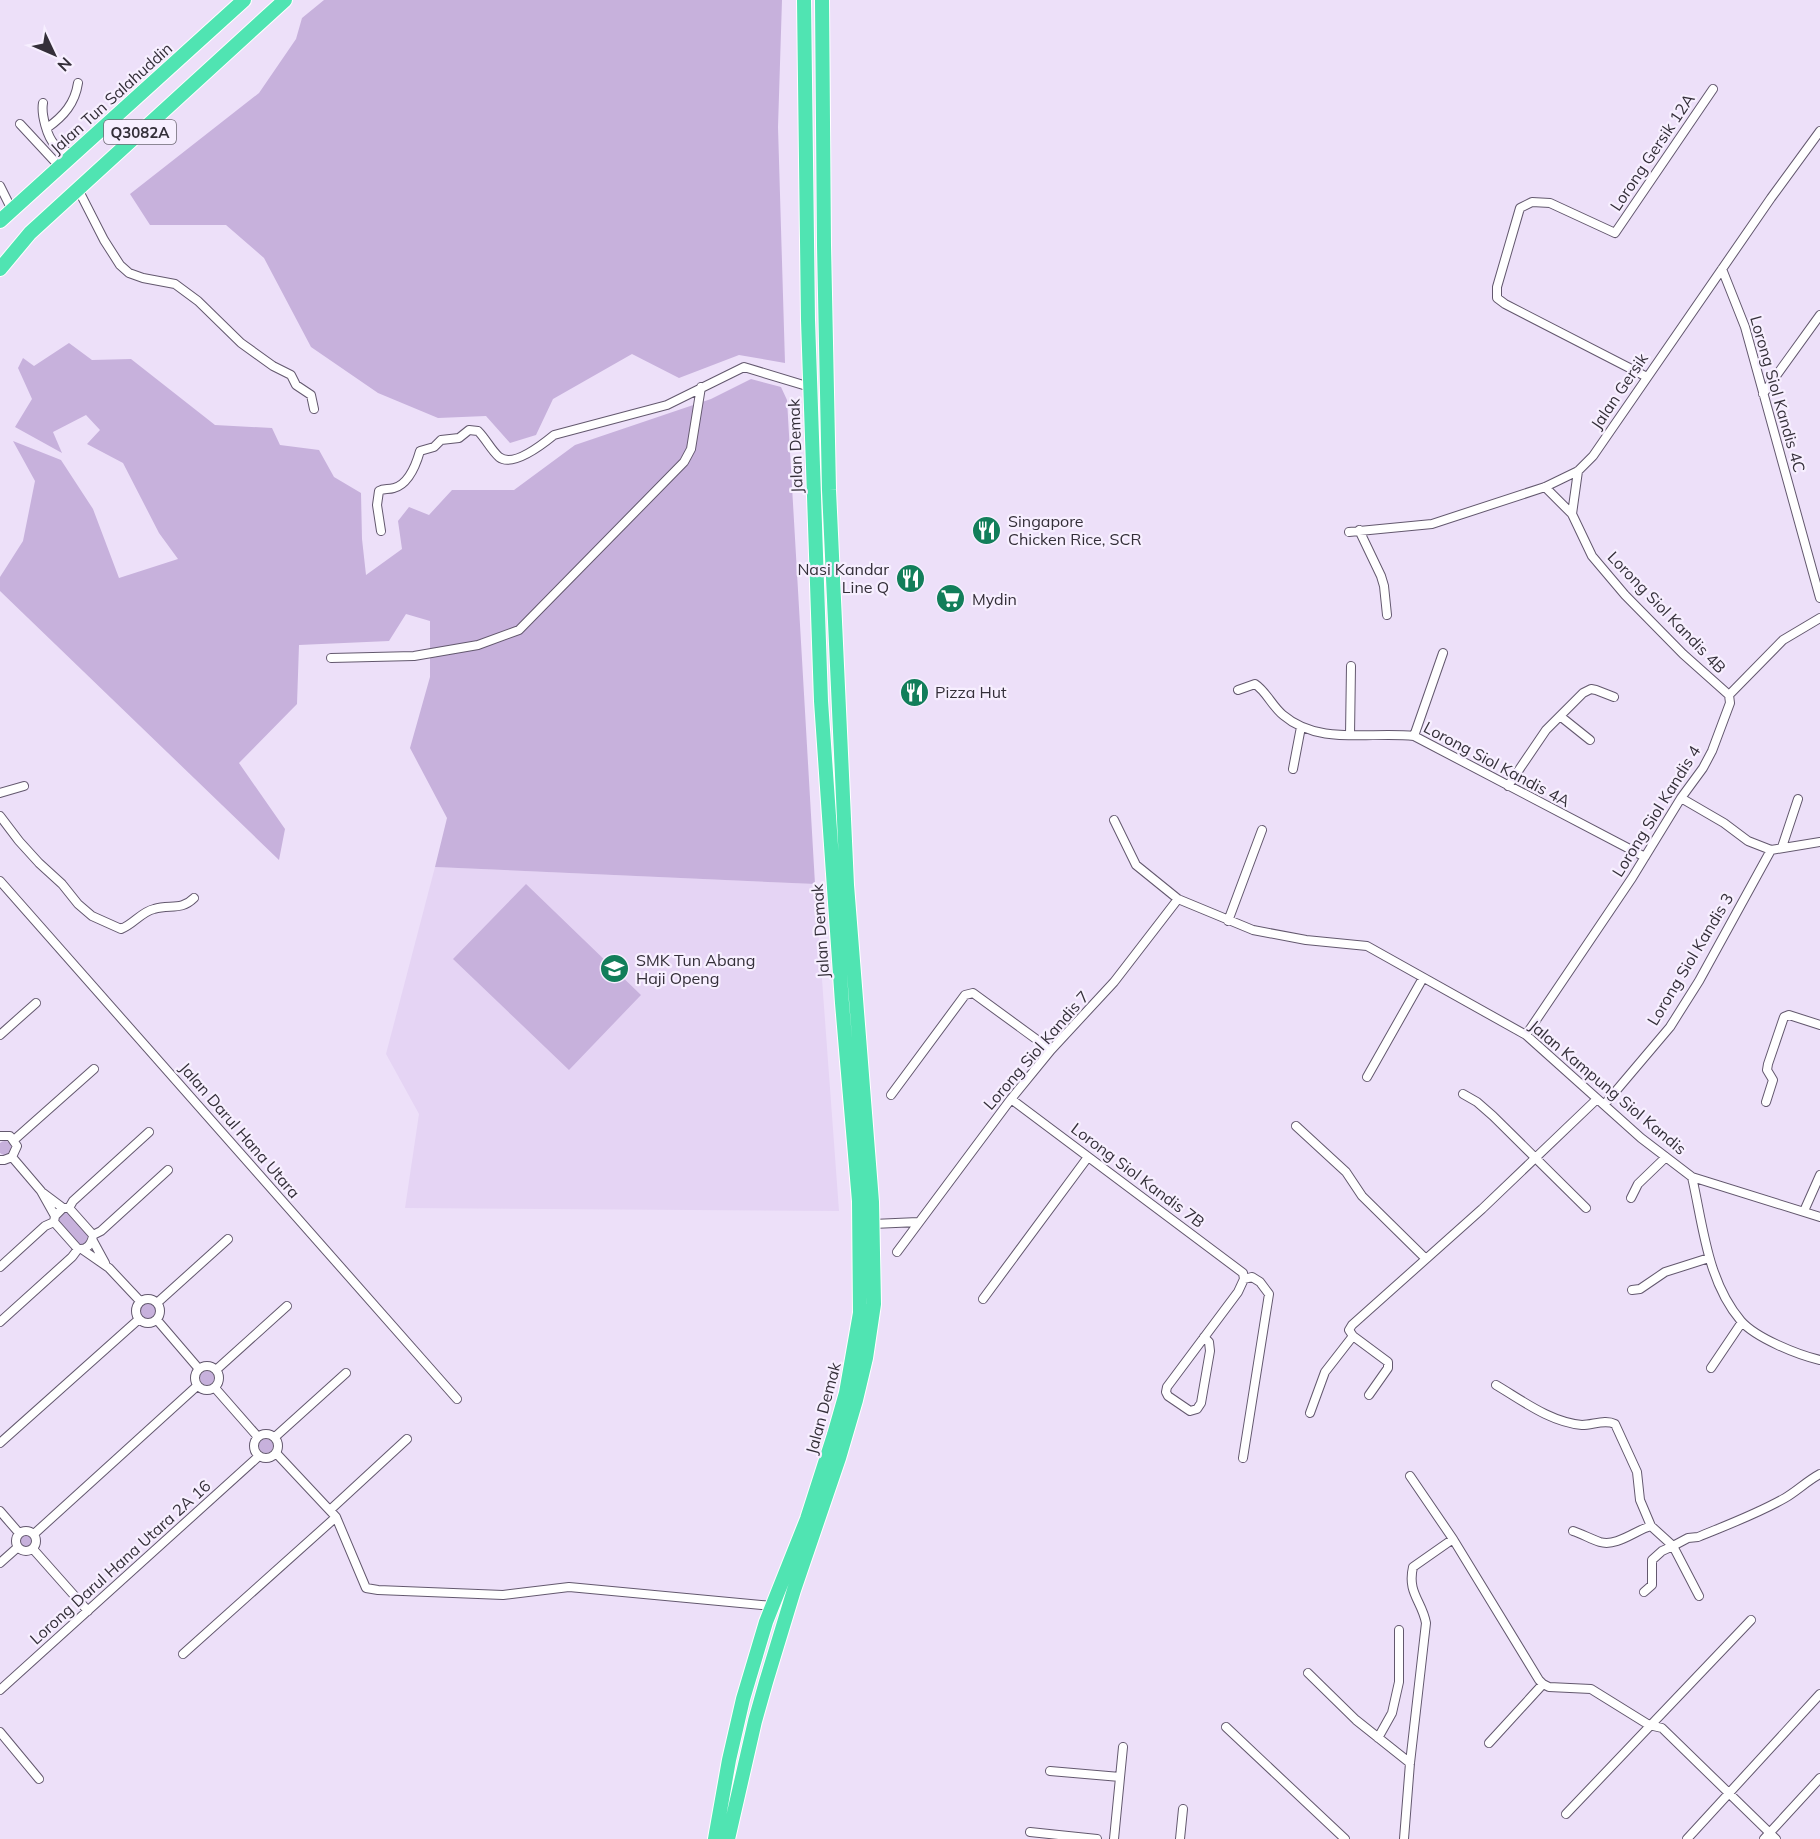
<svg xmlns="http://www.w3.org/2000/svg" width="1820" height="1839" viewBox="0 0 1820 1839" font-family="Mulish,sans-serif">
<rect width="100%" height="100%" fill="#ede0f9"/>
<path fill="#e5d4f4" d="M 435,867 L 815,884 L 839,1211 L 405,1208 L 419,1114 L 386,1054 Z"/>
<path fill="#c7b1dc" d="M 324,0 L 782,0 L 778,127 L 785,363 L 739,355 L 679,378 L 632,354 L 553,399 L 536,435 L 510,443 L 486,416 L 438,418 L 378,393 L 311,347 L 264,258 L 226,225 L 150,225 L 130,194 L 259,93 L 296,39 L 302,18 Z
M 69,343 L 92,360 L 131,359 L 215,425 L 272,428 L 280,445 L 319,450 L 334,477 L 361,493 L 362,539 L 366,575 L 402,549 L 398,521 L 409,507 L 429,515 L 452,490 L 514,490 L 575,445 L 711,399 L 751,379 L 781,387 L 787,400 L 815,884 L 435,867 L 447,818 L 410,748 L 430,677 L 430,621 L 406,614 L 389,641 L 299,645 L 297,704 L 239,763 L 285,829 L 279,860 L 0,591 L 0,577 L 23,541 L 35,481 L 13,441 L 61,460 L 93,509 L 119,578 L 178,559 L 159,533 L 123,463 L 87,444 L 100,430 L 86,415 L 53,432 L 62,453 L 15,427 L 32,399 L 18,368 L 23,358 L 34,366 Z
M 526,884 L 641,995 L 569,1070 L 453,959 Z
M-2 1148a7 7 0 1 1 14 0a7 7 0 1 1-14 0Z
M 64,1212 L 70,1213 L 88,1234 L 86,1243 L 83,1245 L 77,1244 L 58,1222 L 59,1216 Z
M140 1311a8 8 0 1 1 16 0a8 8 0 1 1-16 0Z
M200 1378a7 7 0 1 1 14 0a7 7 0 1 1-14 0Z
M259 1446a7 7 0 1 1 14 0a7 7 0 1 1-14 0Z
M18 1541a8 8 0 1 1 16 0a8 8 0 1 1-16 0Z"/>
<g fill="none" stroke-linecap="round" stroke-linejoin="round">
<defs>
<path id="minor" d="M 43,103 C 41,114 47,137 55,145 C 59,151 67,152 73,153
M 20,124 L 59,166
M 47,128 C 64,116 75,103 78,83
M 0,186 L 12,210
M 78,189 L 104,240 L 120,265 L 129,273 L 143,278 L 175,284 L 198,301 L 241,343 L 273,366 L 291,375 L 296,385 L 311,395 L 314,409
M 1722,269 L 1745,327 L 1820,598
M 1647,377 L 1505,304 L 1497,298 L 1497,287 L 1520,208 L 1532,202 L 1550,203 L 1615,233 L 1713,89
M 1763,394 L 1820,315
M 1545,487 L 1572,514 L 1592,556 L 1625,595 L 1683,654 L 1729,695
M 1572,514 L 1578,471
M 1359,530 L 1381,576 L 1384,586 L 1387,615
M 381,531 L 377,505 L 379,491 C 384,488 388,490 394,488 C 409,484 416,465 420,451 L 434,447 L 441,440 L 459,438 L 469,430 L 478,431 C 486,439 491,450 499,457 C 513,468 543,444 554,435 L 667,405 L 744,367 L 810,387
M 1349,532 L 1432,524 L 1545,487 L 1578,471 L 1593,456 L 1771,198 L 1820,131
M 331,658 L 414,656 L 478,645 L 519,630 L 684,462 L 691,449 L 701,387
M 1238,690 L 1255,684 C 1266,691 1272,706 1283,715 C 1319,746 1371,731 1414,736 L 1645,857
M 1560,716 L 1590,740
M 1350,735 L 1351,666
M 1414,736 L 1443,653
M 1293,769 L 1301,727
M 1508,786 L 1546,730 L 1583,693 L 1591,689 L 1596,690 L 1614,697
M 0,793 L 24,786
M 1681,798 L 1724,823 L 1748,841 L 1771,850 L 1820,842
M 0,816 L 19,841 L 39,863 L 62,884 L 78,904 L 92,916 L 121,929 C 134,924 141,912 154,909 C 170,904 181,911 194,898
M 1114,820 L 1136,865 L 1178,899 L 1253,930 L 1306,940 L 1367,946 L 1526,1035 L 1641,1138 L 1692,1177 L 1820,1217
M 1782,847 L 1798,799
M 0,881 L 457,1399
M 1228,921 L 1262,830
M 0,1035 L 36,1003
M 1526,1035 L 1632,878 L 1681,798 L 1703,768 L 1712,751 L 1730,703 L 1729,695 L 1783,640 L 1820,618
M 1367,1077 L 1423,978
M 1463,1094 L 1477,1102 L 1493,1116 L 1586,1208
M 891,1095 L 965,995 L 973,993 L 1051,1050
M 1011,1099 L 1243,1273 L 1244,1279
M 1766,1102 L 1773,1080 L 1767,1070 L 1768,1064 L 1784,1017 L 1789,1015 L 1820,1025
M 1604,1105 L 1670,1027 L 1699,981 L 1771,850
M 1296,1126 L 1346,1172 L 1362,1196 L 1426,1259
M 0,1136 L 10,1136 L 17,1146 L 12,1157 L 4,1160 L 0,1160
M 14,1140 L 94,1069
M 12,1157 L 41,1191 L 55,1216
M 1692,1177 C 1703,1225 1707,1281 1741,1321 C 1756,1338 1798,1355 1820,1360
M 43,1193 L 63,1208
M 1631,1198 L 1638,1184 L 1666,1157
M 63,1208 L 69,1208 L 93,1235 C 92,1244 87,1250 78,1249 L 54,1222 L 55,1216 Z
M 69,1208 L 73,1201 L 149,1132
M 1804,1211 L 1820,1175
M 873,1224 L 918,1222
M 93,1235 L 101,1231 L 168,1170
M 93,1241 L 105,1263
M 83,1250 L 109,1268 L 140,1301
M 897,1252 L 1011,1099 L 1051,1050 L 1114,982 L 1178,899
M 0,1267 L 45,1226 L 54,1222
M 1632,1290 L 1640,1289 L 1665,1272 L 1709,1258
M136 1311a12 12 0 1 1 24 0a12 12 0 1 1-24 0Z
M 983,1299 L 1088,1157
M 157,1303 L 228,1239
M 157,1320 L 199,1369
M 0,1322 L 72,1257 L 78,1249
M 1204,1337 L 1209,1342 L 1210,1351 L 1201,1403 L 1197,1409 L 1190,1411 L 1168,1396 L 1166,1392 L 1167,1387 L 1238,1292 L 1244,1279
M195 1378a12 12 0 1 1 24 0a12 12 0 1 1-24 0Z
M 1711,1368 L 1742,1322
M 216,1370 L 287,1306
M 1496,1385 C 1523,1401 1550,1422 1582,1425 C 1593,1425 1605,1419 1615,1424 L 1637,1472 L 1640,1500 L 1651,1526 L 1673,1546 L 1688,1538 L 1698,1537 C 1727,1525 1757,1514 1785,1498 C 1797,1491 1807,1481 1820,1474
M 215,1388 L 258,1437
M 1369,1395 L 1388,1368 L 1388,1362 L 1353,1336 L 1349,1330 L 1352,1325 L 1482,1209 L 1597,1099
M 1310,1413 L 1325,1372 L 1353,1336
M254 1446a12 12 0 1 1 24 0a12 12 0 1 1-24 0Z
M 275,1437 L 346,1373
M 0,1443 L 138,1320
M 276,1453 L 336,1517 L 366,1588 L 378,1590 L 503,1595 L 569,1587 L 772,1606
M 1243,1458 L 1269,1294 L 1260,1282 L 1252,1277 L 1244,1279
M 1410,1476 L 1453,1539 L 1539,1680 L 1543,1684
M 330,1510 L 407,1439
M 0,1511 L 19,1533
M16 1541a10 10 0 1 1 20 0a10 10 0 1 1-20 0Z
M 1573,1531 C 1582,1534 1591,1539 1600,1542 C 1617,1547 1636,1530 1651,1526
M 34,1534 L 197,1386
M 33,1549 L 88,1611
M 0,1563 L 18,1547
M 1644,1592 L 1652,1585 L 1652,1560 L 1662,1551 L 1673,1546 L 1699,1596
M 183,1654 L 336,1517
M 1308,1673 L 1356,1720 L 1410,1763
M 0,1690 L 259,1456
M 1226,1727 L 1345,1839
M 0,1732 L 39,1779
M 1378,1738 L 1392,1713 L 1399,1682 L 1399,1630
M 1489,1743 L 1543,1684 L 1549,1687 L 1591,1689 L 1649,1725 L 1662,1728 L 1776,1839
M 1050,1771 L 1120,1777
M 1566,1814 L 1751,1620
M 1030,1832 L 1097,1839
M 1114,1839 L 1123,1747
M 1180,1839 L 1183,1809
M 1404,1839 L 1410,1763 L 1426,1623 C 1422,1601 1407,1593 1413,1567 L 1453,1539
M 1687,1839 L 1820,1694
M 1764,1839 L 1820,1778"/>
<path id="trunk" d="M 0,221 L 244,0
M 0,269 L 30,233 L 285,0
M 715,1839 L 729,1760 L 743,1699 L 766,1622 L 807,1519 L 834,1435 L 846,1393 L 860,1313 L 859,1201 L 842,1003 L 821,701 L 808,320 L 804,0
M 728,1839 L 755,1721 L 766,1682 L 794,1590 L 839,1458 L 856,1400 L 866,1358 L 874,1304 L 872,1202 L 847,885 L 829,490 L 824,245 L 822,0"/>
</defs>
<use href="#minor" stroke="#63586e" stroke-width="10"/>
<use href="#trunk" stroke="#fff" stroke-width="16"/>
<use href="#minor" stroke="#fff" stroke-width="8"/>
<use href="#trunk" stroke="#50e4b2" stroke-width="14"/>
</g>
<defs>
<symbol id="restaurant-disc" viewBox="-11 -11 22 22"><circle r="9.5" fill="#127e5a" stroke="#f7efff"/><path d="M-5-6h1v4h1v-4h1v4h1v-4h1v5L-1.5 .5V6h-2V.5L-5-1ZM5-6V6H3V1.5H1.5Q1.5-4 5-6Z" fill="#fff"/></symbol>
<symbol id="supermarket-disc" viewBox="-11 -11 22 22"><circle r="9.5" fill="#127e5a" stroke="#f7efff"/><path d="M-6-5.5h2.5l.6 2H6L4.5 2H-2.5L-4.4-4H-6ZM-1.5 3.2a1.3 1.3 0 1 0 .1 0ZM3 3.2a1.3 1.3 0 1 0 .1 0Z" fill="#fff"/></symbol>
<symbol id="school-disc" viewBox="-11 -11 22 22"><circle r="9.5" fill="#127e5a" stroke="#f7efff"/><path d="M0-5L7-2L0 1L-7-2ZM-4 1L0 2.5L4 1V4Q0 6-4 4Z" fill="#fff"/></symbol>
</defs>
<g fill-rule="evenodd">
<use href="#restaurant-disc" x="970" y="514" width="33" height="33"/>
<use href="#restaurant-disc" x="894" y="562" width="33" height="33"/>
<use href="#supermarket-disc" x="934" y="582" width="33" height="33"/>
<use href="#restaurant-disc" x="898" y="676" width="33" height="33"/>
<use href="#school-disc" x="598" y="952" width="33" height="33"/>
</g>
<g text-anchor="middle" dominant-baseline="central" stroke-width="4.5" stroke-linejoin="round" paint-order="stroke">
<rect fill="#f7efff" stroke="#6e6974" stroke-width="1.5" x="104" y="120" width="72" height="24" rx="4.5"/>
<g font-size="15" font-weight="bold" fill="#342f39">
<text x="140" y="132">Q3082A</text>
</g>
<g font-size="16" fill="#342f39" stroke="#f7efff">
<text transform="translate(111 98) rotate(-42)">Jalan Tun Salahuddin</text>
<text transform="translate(1652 152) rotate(-56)">Lorong Gersik 12A</text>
<text transform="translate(1619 391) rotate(-56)">Jalan Gersik</text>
<text transform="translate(1778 394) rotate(74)">Lorong Siol Kandis 4C</text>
<text transform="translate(795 446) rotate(-92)">Jalan Demak</text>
<text transform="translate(1667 612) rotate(46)">Lorong Siol Kandis 4B</text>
<text transform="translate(1497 764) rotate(28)">Lorong Siol Kandis 4A</text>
<text transform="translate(1656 811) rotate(-58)">Lorong Siol Kandis 4</text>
<text transform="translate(820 931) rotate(-94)">Jalan Demak</text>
<text transform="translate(1690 959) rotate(-59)">Lorong Siol Kandis 3</text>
<text transform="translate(1036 1050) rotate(-49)">Lorong Siol Kandis 7</text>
<text transform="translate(1608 1087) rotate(40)">Jalan Kampung Siol Kandis</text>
<text transform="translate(240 1130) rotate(49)">Jalan Darul Hana Utara</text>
<text transform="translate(1138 1175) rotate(37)">Lorong Siol Kandis 7B</text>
<text transform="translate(823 1408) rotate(-75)">Jalan Demak</text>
<text transform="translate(120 1562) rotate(-42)">Lorong Darul Hana Utara 2A 16</text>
</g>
<g font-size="16" fill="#342f39" stroke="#f7efff" text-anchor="start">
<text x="1008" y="521">Singapore<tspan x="1008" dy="18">Chicken Rice, SCR</tspan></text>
<text x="889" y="569" text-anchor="end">Nasi Kandar<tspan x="889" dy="18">Line Q</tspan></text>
<text x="972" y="599">Mydin</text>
<text x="935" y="692">Pizza Hut</text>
<text x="636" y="960">SMK Tun Abang<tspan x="636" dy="18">Haji Openg</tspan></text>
</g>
</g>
<g transform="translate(54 54) rotate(134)" stroke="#f7efff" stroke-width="4.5" paint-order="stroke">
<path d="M0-4.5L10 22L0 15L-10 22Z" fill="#342f39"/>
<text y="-9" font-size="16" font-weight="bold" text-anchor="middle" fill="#342f39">N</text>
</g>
</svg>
